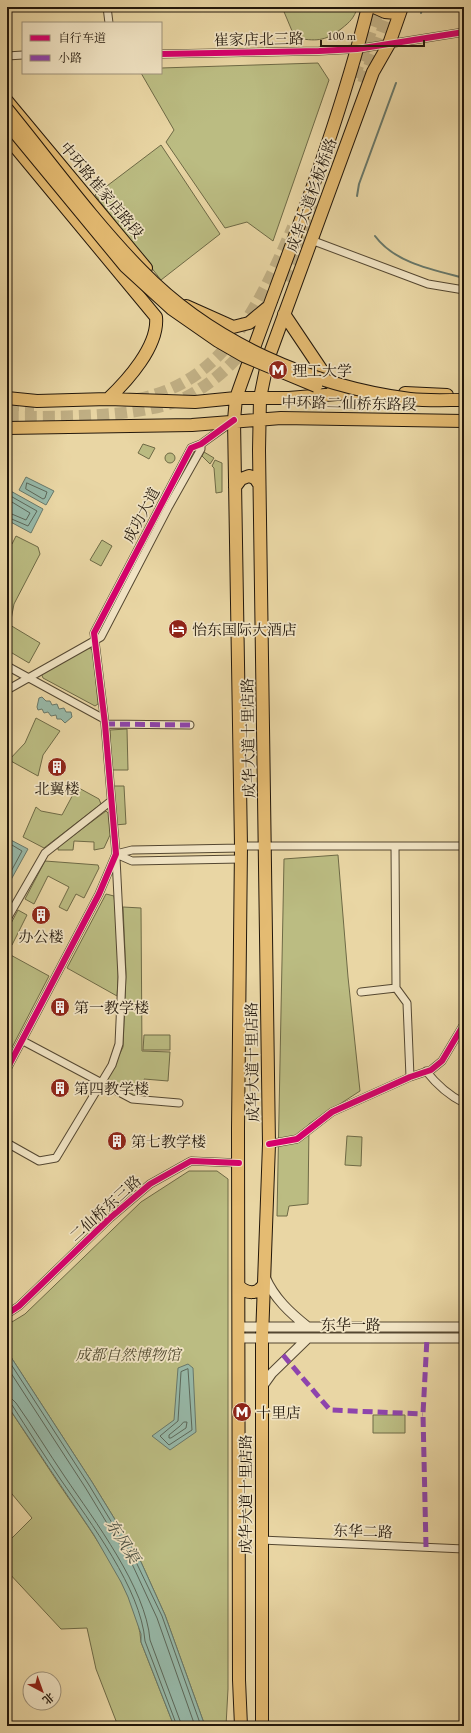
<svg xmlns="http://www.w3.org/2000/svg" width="471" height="1733" viewBox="0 0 471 1733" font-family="'EB Garamond','Noto Serif SC',serif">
<rect width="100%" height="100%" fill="#e9d6a4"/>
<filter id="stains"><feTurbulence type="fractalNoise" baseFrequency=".005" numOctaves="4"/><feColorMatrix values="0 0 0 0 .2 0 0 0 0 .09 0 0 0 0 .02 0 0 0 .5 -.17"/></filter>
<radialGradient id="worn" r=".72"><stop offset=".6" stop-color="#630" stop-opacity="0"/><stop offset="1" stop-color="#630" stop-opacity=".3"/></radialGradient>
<path fill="#bbbc82" stroke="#6e6a46" d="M 282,7 L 358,7 C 353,19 351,21 341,29 C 324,42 316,41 295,38 Z
M 318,63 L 329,80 L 273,241 L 247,222 L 225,228 L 166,142 L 174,130 L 141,73 L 161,73 L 161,68 Z
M 161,145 L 220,234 L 161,280 L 95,195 Z
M 143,444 L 155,448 L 149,459 L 138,453 Z
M 204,452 L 214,458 L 210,464 L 202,456 Z
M165 458a5 5 0 1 1 10 0a5 5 0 1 1-10 0Z
M 215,460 L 222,463 L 222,492 L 216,493 L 214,468 L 212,466 Z
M 16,536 L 38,547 L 40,554 L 14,604 L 10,625 L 40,643 L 29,663 L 7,650 L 7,541 L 12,544 Z
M 102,540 L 112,546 L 101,566 L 90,560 Z
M 87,647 L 93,650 L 98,704 L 95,706 L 43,678 L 41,673 Z
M 36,718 L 60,731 L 43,755 L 38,776 L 9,760 L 25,743 Z
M 127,729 L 128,770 L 111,770 L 110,730 Z
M 114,786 L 124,786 L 126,824 L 115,825 Z
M 77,787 L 99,799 L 101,804 L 44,848 L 23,837 L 36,807 L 41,811 L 62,815 Z
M 106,811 L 108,813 L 110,835 L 104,848 L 94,850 L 94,842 L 74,841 L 73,850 L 58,850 L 58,847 Z
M 338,855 L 348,977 L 360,1091 L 309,1124 L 308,1204 L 289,1206 L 287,1216 L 277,1216 L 284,859 Z
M 45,861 L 98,865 L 99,868 L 84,898 L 76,894 L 67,911 L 59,907 L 69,887 L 48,876 L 34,904 L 25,899 Z
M 106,894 L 114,896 C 118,929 120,963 117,996 L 67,968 Z
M 123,907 L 141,908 L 142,1051 L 170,1052 L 168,1081 L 144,1079 L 144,1096 L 133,1096 L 107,1080 L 123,1047 L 126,973 Z
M 18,910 L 27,915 L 12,945 L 7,942 L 7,931 Z
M 7,953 L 49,976 L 7,1057 Z
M 144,1035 L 170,1035 L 170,1050 L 143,1050 Z
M 347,1136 L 362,1137 L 361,1166 L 345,1165 Z
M 189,1171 L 217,1171 L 228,1179 L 228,1689 L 226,1726 L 205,1726 L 165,1615 L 141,1562 L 92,1482 L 7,1351 L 7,1325 L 25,1314 L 141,1202 Z
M 7,1405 C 24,1430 40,1456 57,1481 C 85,1523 138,1592 141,1642 L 174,1726 L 118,1726 L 96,1669 L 87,1628 L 61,1629 L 7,1571 L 7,1543 L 32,1518 L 7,1488 Z
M 373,1415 L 405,1415 L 405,1433 L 373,1433 Z"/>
<path fill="#97b9a9" stroke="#68786a" d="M 26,477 L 54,491 L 46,505 L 19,490 Z
M 7,489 L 43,509 L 31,533 L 7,520 Z
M 42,697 L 46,701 L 50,701 L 52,705 L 57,704 L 59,709 L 64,708 L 66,712 L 71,712 L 72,717 L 65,723 L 61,719 L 57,719 L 56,715 L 51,716 L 48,712 L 44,713 L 42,709 L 38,710 L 37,707 L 39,698 Z
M 7,838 L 28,849 L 7,887 Z
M 7,1351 L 92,1482 L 141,1562 L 165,1615 L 205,1726 L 174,1726 L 141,1642 L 141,1634 L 128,1597 L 121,1582 L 94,1535 L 7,1405 Z
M 188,1364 L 193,1368 L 196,1432 L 170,1450 L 152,1436 L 174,1420 L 178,1368 Z"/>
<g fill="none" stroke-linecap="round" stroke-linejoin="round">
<path stroke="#5c685a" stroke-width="1" d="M 27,483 L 47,492 L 45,498 L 43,499 L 26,489 Z
M 7,494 L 37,511 L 28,526 L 7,517
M 7,499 L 30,513 L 26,520 L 7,512
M 7,842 L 22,851 L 7,879
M 7,1358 L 89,1485 L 137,1564 L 162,1616 L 201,1726
M 7,1367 L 85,1487 L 133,1566 L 157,1618 L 195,1726
M 188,1369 L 192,1430 L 169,1445 L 160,1436 L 178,1421 L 181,1372 Z
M 7,1398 L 12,1399 L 16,1403 C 33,1427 48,1452 65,1477 C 94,1520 146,1588 150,1640 L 182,1726
M 7,1403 L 12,1405 C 28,1430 44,1455 61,1480 C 90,1522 141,1589 145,1641 L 177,1726
M 184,1422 L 187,1422 L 186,1428 L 171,1438 L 169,1438 L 169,1435 L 180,1426 Z"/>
<path stroke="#68786a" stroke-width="2" d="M 421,13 L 423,7
M 357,196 L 359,184 L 396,83
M 375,236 C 395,263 433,270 464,278"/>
<path stroke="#c1b085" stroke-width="12" stroke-dasharray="12 6" stroke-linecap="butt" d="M 354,77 L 380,7
M 363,83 L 391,7
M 284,280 L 318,206
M 138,399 C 226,382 261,301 293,227
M 7,405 L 34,405
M 7,417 C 56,417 136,418 180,400 C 205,389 230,368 247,346"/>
<defs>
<path id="minor" d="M 107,7 L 109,23
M 161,54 L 319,51 L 357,49 L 464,32
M 7,56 L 23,55
M 311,240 L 428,284 L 464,290
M 7,666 L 104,719
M 7,690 L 101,637 L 169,506 L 201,449 L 201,444
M 105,724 L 190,725
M 241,846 L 464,846
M 395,846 L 396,988 L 407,1003 L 410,1077
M 116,854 L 132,861 L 241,859
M 116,854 L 132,850 L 241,848
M 7,919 L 45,853 L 111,801
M 361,992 L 396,988
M 23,1041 L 132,1099 L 179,1103
M 7,1069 L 99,894 L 116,854 L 105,724 L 94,633 L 191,448 L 201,444 L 229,424
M 426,1071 C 437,1085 448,1095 464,1103
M 7,1143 L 39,1161 L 56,1158 L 112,1065 L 119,1044 L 122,977 L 116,858
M 269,1144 L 297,1139 L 332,1112 L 410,1077 L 431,1070 L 442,1061 L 464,1024
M 7,1314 L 19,1306 L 110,1218 L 150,1184 L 191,1161 L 239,1163
M 261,1540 L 464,1549"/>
<path id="tertiary" d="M 265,1277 C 274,1298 290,1313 308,1327
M 239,1327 L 464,1327
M 239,1338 L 464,1338
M 262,1387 L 272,1373 L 308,1338"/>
<path id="primary" d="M 374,7 L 385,12 L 396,13 L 400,7
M 7,101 L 146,268
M 7,137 L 156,317 C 159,346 127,381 108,399
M 186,306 L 233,327 L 249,323 L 267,308
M 284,314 L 331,384
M 405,393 L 447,395
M 7,398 L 37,401 L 108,399 L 195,402 L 236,398 L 289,398 L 361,392
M 7,428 L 192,425 L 281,418 L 464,421
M 235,487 L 241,479 L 249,476 L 255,478 L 259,484
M 239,1286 C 246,1294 259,1295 264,1284
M 241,1726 L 239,1680 L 238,1129 L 241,846 L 234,420 L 236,398 C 281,269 335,141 368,7
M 262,1726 L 262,1338 L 269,1144 L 259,450 L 260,398 L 268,359 L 373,72 L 389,44 L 402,7"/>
</defs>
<use href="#minor" stroke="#544731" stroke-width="9"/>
<use href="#tertiary" stroke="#544731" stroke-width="11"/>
<use href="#primary" stroke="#22170b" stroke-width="14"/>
<use href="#minor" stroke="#f1e4c4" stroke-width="7"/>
<use href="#tertiary" stroke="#f1e4c4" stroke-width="9"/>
<use href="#primary" stroke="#e4bb72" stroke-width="12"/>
<defs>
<path id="primary-bridge" d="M 7,109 C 51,163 93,221 142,271 C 212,343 312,386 410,399 C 427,401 446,400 464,400
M 7,123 L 125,266 L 172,309 L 218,341 L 244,356 L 316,386"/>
</defs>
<use href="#primary-bridge" stroke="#22170b" stroke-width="14" stroke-linecap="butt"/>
<use href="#primary-bridge" stroke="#e4bb72" stroke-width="12"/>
<path stroke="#8e44ad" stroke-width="5" stroke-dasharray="10 5" stroke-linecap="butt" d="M 105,724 L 190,725
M 283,1355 L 330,1410 L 423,1414
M 426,1547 L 423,1414 L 427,1338"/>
<defs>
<path id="cycleway" d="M 161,54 L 319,51 L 357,49 L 464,32
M 7,1069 L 99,894 L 116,854 L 105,724 L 94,633 L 191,448 L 201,444 L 234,420
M 269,1144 L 297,1139 L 332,1112 L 410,1077 L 431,1070 L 442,1061 L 464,1024
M 7,1314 L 19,1306 L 110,1218 L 150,1184 L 191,1161 L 239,1163"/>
</defs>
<use href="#cycleway" stroke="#f1e4c4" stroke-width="8"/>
<use href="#cycleway" stroke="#d6006c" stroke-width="6"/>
</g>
<defs>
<symbol id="metro-disc" viewBox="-11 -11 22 22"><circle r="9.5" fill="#8f2418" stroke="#f1e4c4"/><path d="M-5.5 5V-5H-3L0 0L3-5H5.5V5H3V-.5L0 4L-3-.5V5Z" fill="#fff"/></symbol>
<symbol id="hotel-disc" viewBox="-11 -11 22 22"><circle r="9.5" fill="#8f2418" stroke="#f1e4c4"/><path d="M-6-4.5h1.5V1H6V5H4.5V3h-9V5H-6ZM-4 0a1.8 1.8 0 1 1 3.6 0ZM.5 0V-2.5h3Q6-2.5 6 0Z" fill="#fff"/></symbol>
<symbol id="building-disc" viewBox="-11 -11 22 22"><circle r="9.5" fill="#8f2418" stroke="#f1e4c4"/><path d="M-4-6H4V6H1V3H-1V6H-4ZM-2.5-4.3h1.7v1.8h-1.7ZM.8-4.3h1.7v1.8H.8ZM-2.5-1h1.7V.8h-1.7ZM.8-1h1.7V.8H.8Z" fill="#fff"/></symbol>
</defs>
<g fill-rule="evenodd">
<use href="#metro-disc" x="267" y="359" width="22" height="22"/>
<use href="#hotel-disc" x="167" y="618" width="22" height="22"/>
<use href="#building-disc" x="46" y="756" width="22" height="22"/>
<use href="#building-disc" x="30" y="904" width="22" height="22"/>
<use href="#building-disc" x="49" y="996" width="22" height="22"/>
<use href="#building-disc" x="49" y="1077" width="22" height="22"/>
<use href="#building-disc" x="106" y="1130" width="22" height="22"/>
<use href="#metro-disc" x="231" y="1401" width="22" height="22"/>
</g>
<g text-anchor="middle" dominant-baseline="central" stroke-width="3.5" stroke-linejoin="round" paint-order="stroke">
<g font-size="15" fill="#22170b" stroke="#f1e4c4">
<text transform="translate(259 39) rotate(-1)">崔家店北三路</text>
<text transform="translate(102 190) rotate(50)">中环路崔家店路段</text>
<text transform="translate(311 195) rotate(-70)">成华大道杉板桥路</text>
<text transform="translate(349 403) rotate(1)">中环路二仙桥东路段</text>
<text transform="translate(141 515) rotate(-62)">成功大道</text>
<text transform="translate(248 738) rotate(-91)">成华大道十里店路</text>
<text transform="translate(252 1062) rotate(-91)">成华大道十里店路</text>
<text transform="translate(105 1208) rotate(-42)">二仙桥东三路</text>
<text x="351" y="1324">东华一路</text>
<text transform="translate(245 1494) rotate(-90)">成华大道十里店路</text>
<text transform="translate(363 1531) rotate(2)">东华二路</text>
</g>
<g font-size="15" fill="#22170b" stroke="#f1e4c4" text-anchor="start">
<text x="292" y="370">理工大学</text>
<text x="192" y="629">怡东国际大酒店</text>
<text x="57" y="788" text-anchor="middle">北翼楼</text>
<text x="41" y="936" text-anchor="middle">办公楼</text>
<text x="74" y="1007">第一教学楼</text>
<text x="74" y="1088">第四教学楼</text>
<text x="131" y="1141">第七教学楼</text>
<text x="256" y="1412">十里店</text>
</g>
<g font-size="15" font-style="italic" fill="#50492f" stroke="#f1e4c4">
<text x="128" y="1354">成都自然博物馆</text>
</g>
<g font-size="16" font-style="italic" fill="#4b5042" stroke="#f1e4c4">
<text transform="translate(123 1541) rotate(58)">东风渠</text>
</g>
</g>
<rect width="471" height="1733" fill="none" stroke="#e9d6a4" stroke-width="24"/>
<rect x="8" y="8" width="455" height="1717" fill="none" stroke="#22170b" stroke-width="2"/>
<rect x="12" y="12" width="447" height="1709" fill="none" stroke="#22170b"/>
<rect x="22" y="22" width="140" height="52" fill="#f1e4c4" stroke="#9e927a"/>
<rect x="30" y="35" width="20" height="6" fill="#d6006c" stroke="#9e927a"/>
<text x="58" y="42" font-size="12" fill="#22170b">自行车道</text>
<rect x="30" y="55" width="20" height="6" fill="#8e44ad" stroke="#9e927a"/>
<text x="58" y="62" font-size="12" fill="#22170b">小路</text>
<g transform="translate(42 1691) rotate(139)"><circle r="19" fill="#f1e4c4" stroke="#9e927a"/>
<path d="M0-3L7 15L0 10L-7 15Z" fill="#8f2418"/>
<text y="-6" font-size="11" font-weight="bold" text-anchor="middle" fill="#22170b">北</text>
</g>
<path d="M321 40v6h103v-6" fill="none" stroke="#22170b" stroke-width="2"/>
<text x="327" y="40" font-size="12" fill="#22170b" stroke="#f1e4c4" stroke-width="3" paint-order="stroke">100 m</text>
<rect width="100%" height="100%" filter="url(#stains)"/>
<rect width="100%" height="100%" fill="url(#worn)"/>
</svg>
